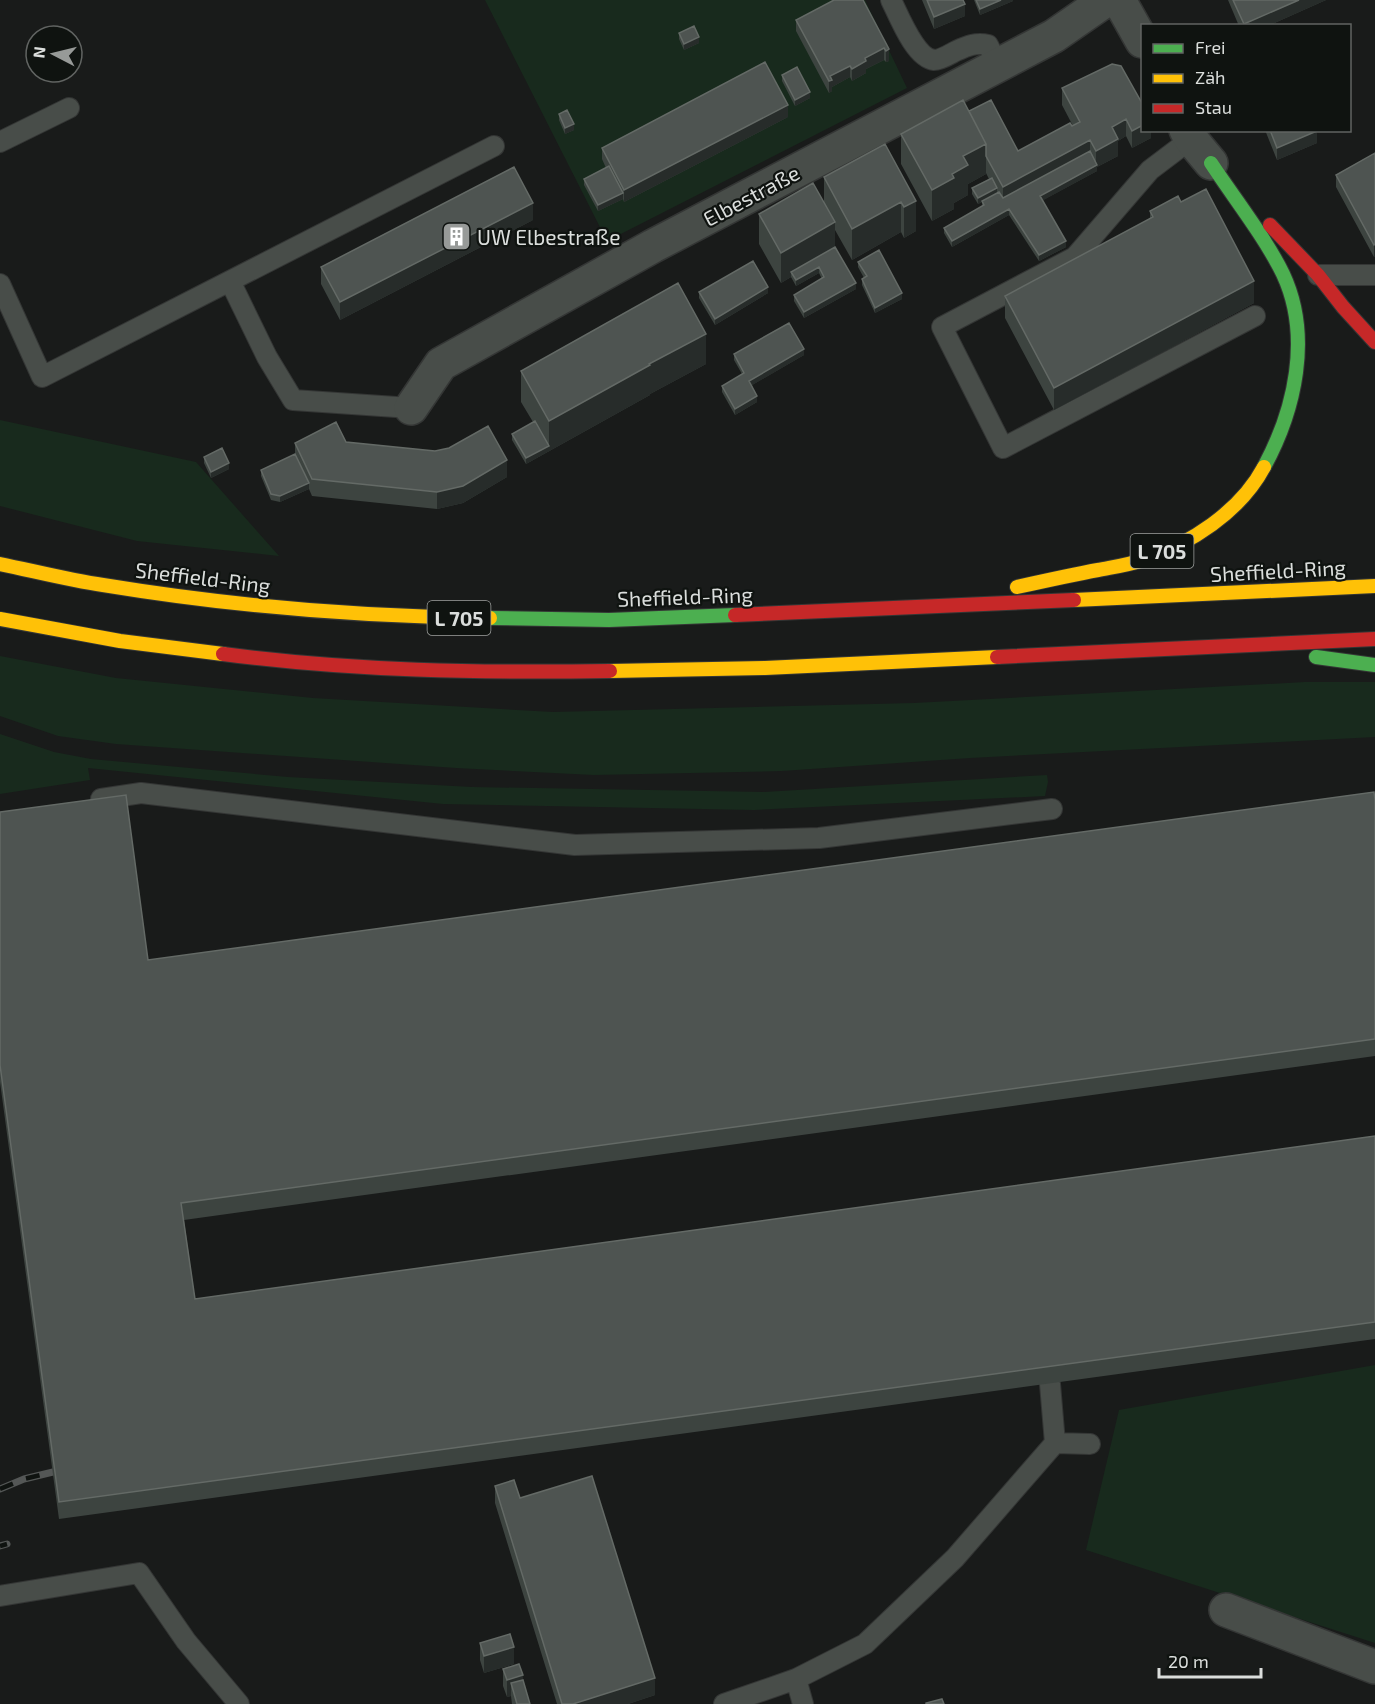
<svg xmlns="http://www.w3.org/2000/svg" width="1375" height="1704" viewBox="0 0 1375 1704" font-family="'Exo 2',sans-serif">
<rect width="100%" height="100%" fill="#191b1a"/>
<path fill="#182a1d" d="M 485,0 L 865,0 L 907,88 L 607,241 Z
M 0,420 L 196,462 L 279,556 L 137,541 L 0,506 Z
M 0,656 L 116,678 L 313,698 L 553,712 L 914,703 L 1305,682 L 1375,682 L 1375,737 L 970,758 L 782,771 L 594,775 L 456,768 L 116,744 L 58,736 L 0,716 Z
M 0,734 L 54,752 L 91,759 L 288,777 L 472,787 L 764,792 L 1047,775 L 1048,782 L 1045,796 L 754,810 L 443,804 L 88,768 L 90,780 L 0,794 Z
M 1375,1365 L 1375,1643 L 1086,1550 L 1119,1410 Z"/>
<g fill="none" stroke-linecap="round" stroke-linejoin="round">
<defs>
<path id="lane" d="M 891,0 C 899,16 915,58 934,60 C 941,60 950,54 956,51 C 967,46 976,42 988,45 L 998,65
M 1191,139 L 1150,170 L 1075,257 L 942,327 L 1003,448 L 1255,316
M 0,142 L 69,108
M 1318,275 L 1375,275
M 230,281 L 267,357 L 293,400 L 411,408
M 0,284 L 42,377 L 494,146
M 101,799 L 141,793 L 575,845 L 819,838 L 1052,809
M 1050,1384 L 1055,1443 L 1090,1444
M 0,1596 L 139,1573 L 186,1641 L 239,1704
M 796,1679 L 803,1704
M 724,1704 L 796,1679 L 865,1644 L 955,1558 L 1055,1443"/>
<path id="street" d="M 1119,0 L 1142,41
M 1186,130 L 1191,139 L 1211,163
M 411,408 L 441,364 L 653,246 L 1054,36 L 1106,0
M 1226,1610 L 1375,1667"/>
<path id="fast" d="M 1211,163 C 1234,198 1265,237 1283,274 C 1312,336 1295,410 1264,467
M 490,618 L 609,620 L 735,615
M 1316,657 L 1375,665"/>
<path id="slow" d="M 0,564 C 34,571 69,580 103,585 C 231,606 361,617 490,618
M 1017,587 C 1044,581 1071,575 1098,570 C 1113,567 1128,565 1143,560 C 1190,544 1240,512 1264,467
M 1074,600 L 1375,586
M 0,619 L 120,641 L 223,654
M 610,671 L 765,668 L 997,657"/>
<path id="jam" d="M 1270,225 L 1318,275 L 1343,307 L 1375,342
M 735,615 L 1074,600
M 223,654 C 352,671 481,673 610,671
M 997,657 L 1375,639"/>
</defs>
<use href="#lane" stroke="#343635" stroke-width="22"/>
<use href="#street" stroke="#343635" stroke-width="36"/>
<use href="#fast" stroke="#343635" stroke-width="16"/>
<use href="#slow" stroke="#343635" stroke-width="16"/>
<use href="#jam" stroke="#343635" stroke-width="16"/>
<use href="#lane" stroke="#484d49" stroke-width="20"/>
<use href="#street" stroke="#484d49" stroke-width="33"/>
<use href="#fast" stroke="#4caf50" stroke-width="14"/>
<use href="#slow" stroke="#ffc107" stroke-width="14"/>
<use href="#jam" stroke="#c62828" stroke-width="14"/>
<defs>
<path id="rail" d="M 0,1489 L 24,1479 L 53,1472
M 0,1546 L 7,1544"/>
</defs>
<use href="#rail" stroke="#545756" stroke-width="7"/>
<use href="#rail" stroke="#0f1310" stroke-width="4.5" stroke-dasharray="14" stroke-linecap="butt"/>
</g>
<path fill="#3d4440" d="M 922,0 L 963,0 L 965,16 L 934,29 Z
M 974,0 L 1013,0 L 1013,1 L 980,15 Z
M 1228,0 L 1326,0 L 1268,26 L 1239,26 Z
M 796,20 L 889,49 L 889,61 L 886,62 L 884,60 L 866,69 L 866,73 L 852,81 L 850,77 L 832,87 L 832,91 L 829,93 L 796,31 Z
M 679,33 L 699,43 L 684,50 L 679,39 Z
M 782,75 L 810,98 L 795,106 L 782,81 Z
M 1062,88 L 1151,130 L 1151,138 L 1132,148 L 1126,136 L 1118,141 L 1118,156 L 1097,167 L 1097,171 L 1043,200 L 1066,247 L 1039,261 L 1009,215 L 952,247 L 944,233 L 944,228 L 982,207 L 982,202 L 978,204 L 972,194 L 972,188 L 989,179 L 986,173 L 986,174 L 968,184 L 968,195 L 954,203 L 954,209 L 932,221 L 901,164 L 901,134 L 969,111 L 1018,151 L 1073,126 L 1062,105 Z
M 559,114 L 574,130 L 565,134 L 559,120 Z
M 788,117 L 624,202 L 623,199 L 598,211 L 584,185 L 584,179 L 606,168 L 602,159 L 602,148 Z
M 1265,130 L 1316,130 L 1317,143 L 1277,160 Z
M 885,144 L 916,231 L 904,238 L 901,232 L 852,260 L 835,230 L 835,247 L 856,289 L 804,318 L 794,301 L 794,295 L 822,279 L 819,273 L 796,286 L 791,277 L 781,283 L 759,244 L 759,214 L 824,201 L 824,177 Z
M 1375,153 L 1375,256 L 1374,257 L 1336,187 L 1336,175 Z
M 1181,202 L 1254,303 L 1054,410 L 1005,318 L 1005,296 L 1150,219 L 1150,211 Z
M 533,220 L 340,320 L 321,284 L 321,267 Z
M 858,262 L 902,299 L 875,313 L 862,285 L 862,279 L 864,278 L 858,267 Z
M 699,292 L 768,293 L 715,325 L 699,298 Z
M 734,354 L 804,355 L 752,385 L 757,402 L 735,415 L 722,392 L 722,386 L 742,374 L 734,360 Z
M 706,364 L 650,394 L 650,395 L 526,464 L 512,440 L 512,434 L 533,422 L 521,402 L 521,371 Z
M 346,442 L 507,477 L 463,503 L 437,509 L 312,496 L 309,489 L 280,502 L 271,500 L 261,476 L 261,470 L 295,454 L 295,443 Z
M 204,457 L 229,469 L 211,478 L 204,463 Z
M 1375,800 L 1375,1056 L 184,1220 L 195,1299 L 1375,1136 L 1375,1339 L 59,1519 L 0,1082 L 0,812 L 148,960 Z
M 495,1486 L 520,1498 L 655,1695 L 628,1704 L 557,1704 L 495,1503 Z
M 480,1643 L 514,1664 L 484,1673 L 480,1660 Z
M 503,1669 L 523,1680 L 530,1704 L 512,1704 L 511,1696 L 507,1697 L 503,1686 Z"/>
<path fill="#272c2a" d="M 1001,0 L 1013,0 L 1013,1 L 980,15 L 980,9 Z
M 1299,0 L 1326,0 L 1268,26 L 1244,26 L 1244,24 Z
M 965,4 L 965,16 L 934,29 L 934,17 Z
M 699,37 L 699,43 L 684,50 L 684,44 Z
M 884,48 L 884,60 L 866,69 L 866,73 L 852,81 L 852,69 L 865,58 Z
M 889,49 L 889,61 L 886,62 L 886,51 Z
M 850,66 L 850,77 L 832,87 L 832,91 L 829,93 L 829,81 L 830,76 Z
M 810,92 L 810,98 L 795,106 L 795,100 Z
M 788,105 L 788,117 L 624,202 L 624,190 Z
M 1126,119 L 1126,136 L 1118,141 L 1118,156 L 1097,167 L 1097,171 L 1040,202 L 1040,196 L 1096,166 L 1096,151 L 1112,127 Z
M 574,124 L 574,130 L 565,134 L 565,128 Z
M 1143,125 L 1143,130 L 1151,130 L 1151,138 L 1132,148 L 1132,131 Z
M 1317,131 L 1317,143 L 1277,160 L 1277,148 Z
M 1090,140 L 1090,157 L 1003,204 L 1003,187 Z
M 986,144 L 986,174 L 968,184 L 968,195 L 954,203 L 954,209 L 932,221 L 932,190 L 952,174 L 963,156 Z
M 997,188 L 997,194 L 978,204 L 978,198 Z
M 623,193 L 623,199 L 598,211 L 598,205 Z
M 916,201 L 916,231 L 904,238 L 904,207 Z
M 901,202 L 901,232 L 852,260 L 852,229 Z
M 533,203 L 533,220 L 340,320 L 340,302 Z
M 1009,209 L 1009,215 L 952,247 L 952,241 Z
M 835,222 L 835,253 L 791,272 L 791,277 L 781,283 L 781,253 Z
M 1066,241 L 1066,247 L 1039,261 L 1039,255 Z
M 1375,244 L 1375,256 L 1374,257 L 1374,245 Z
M 819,267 L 819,273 L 796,286 L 796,280 Z
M 1254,281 L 1254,303 L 1054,410 L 1054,388 Z
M 856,283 L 856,289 L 804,318 L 804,312 Z
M 768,287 L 768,293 L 715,325 L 715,319 Z
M 902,293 L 902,299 L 875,313 L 875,308 Z
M 706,334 L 706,364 L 650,394 L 650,395 L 526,464 L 526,458 L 549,446 L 549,421 L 649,364 Z
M 804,349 L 804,355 L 749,387 L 749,381 Z
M 757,396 L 757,402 L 735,415 L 735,409 Z
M 507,460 L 507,477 L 463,503 L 437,509 L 437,492 Z
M 229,463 L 229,469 L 211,478 L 211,472 Z
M 309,483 L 309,489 L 280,502 L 280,496 Z
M 514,1647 L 514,1664 L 484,1673 L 484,1656 Z
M 523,1675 L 523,1692 L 511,1683 L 511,1696 L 507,1697 L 507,1680 Z
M 655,1678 L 655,1695 L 628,1704 L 573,1704 Z"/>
<path fill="#4e5451" stroke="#646a66" stroke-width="1.5" d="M 834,0 L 863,0 L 889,49 L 886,51 L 884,48 L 865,58 L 866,61 L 852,69 L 850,66 L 830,76 L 832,80 L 829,81 L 796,20 Z
M 927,0 L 963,0 L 965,4 L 934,17 Z
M 976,0 L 1001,0 L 980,9 Z
M 1233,0 L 1299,0 L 1244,24 Z
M 694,26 L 699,37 L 684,44 L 679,33 Z
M 765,62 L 788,105 L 624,190 L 602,148 Z
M 1112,64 L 1121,66 L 1143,105 L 1143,125 L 1132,131 L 1126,119 L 1112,127 L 1118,139 L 1096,151 L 1090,140 L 1003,187 L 986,156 L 986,144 L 969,111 L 991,100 L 1018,151 L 1070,123 L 1072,126 L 1080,122 L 1062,88 Z
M 797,67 L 810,92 L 795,100 L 782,75 Z
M 963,100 L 986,144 L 963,156 L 968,165 L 952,174 L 954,178 L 932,190 L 901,134 Z
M 567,110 L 574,124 L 565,128 L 559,114 Z
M 1270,130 L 1316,130 L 1317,131 L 1277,148 Z
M 885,144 L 916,201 L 904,207 L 901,202 L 852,229 L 824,177 Z
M 1090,151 L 1097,165 L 1040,196 L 1066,241 L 1039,255 L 1009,209 L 952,241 L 944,228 L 984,205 L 982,201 L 999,192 L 1003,198 Z
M 1375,153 L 1375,244 L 1374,245 L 1336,175 Z
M 609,166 L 623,193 L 598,205 L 584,179 Z
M 514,167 L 533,203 L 340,302 L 321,267 Z
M 992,178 L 997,188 L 978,198 L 972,188 Z
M 813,183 L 835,222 L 781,253 L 759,214 Z
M 1206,189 L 1254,281 L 1054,388 L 1005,296 L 1153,217 L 1150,211 L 1178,196 L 1181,202 Z
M 835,247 L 856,283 L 804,312 L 794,295 L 824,277 L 819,267 L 796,280 L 791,272 Z
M 879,250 L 902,293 L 875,308 L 862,279 L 867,276 L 858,262 Z
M 753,261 L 768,287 L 715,319 L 699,292 Z
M 678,283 L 706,334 L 649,364 L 650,365 L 549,421 L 521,371 Z
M 789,323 L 804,349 L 749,381 L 757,396 L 735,409 L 722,386 L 744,373 L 734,354 Z
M 535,421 L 549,446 L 526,458 L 512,434 Z
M 336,422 L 346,442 L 435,451 L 449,448 L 488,426 L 507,460 L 463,486 L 437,492 L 312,479 L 295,443 Z
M 222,448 L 229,463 L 211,472 L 204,457 Z
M 295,454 L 309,483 L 280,496 L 271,494 L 261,470 Z
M 1374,792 L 1375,800 L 1375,1039 L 181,1203 L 195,1299 L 1375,1136 L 1375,1322 L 59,1502 L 0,1065 L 0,812 L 126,795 L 148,960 Z
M 592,1476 L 655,1678 L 573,1704 L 562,1704 L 495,1486 L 514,1480 L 520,1498 Z
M 510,1634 L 514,1647 L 484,1656 L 480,1643 Z
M 519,1664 L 523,1675 L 507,1680 L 503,1669 Z
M 523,1680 L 530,1704 L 517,1704 L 511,1683 Z
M 942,1699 L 944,1704 L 926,1704 L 926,1703 Z"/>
<defs>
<symbol id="building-square" viewBox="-11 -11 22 22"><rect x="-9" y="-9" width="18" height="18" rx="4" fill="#979a98" stroke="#0f1310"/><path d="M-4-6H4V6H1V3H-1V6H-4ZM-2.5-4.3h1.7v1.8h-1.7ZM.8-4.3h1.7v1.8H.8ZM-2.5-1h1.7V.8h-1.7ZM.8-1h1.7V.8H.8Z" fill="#fff"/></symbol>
</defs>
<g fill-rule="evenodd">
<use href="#building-square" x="440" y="220" width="33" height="33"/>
</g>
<g text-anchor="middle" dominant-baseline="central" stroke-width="4.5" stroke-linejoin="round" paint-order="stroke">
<g fill="#0f1310" stroke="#9ea19f" stroke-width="1.5">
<rect x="1130.5" y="534" width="63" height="34" rx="4.5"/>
<rect x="427.5" y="601" width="63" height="34" rx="4.5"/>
</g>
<g font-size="20" font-weight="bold" fill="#dbdedc">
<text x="1162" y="551">L 705</text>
<text x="459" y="618">L 705</text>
</g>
<g font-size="21" fill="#dbdedc" stroke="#0f1310">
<text transform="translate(751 195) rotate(-28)">Elbestraße</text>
<text transform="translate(1278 570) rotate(-3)">Sheffield-Ring</text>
<text transform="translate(203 577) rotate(7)">Sheffield-Ring</text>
<text transform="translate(685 596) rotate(-2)">Sheffield-Ring</text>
</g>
<g font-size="21" fill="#dbdedc" stroke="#0f1310" text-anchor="start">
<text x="477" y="236">UW Elbestraße</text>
</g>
</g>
<rect x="1141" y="24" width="210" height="108" fill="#0f1310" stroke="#616462" stroke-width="1.5"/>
<rect x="1153" y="44" width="30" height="9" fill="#4caf50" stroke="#616462" stroke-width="1.5"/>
<text x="1195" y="54" font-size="18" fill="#dbdedc">Frei</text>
<rect x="1153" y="74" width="30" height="9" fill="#ffc107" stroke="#616462" stroke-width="1.5"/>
<text x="1195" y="84" font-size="18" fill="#dbdedc">Zäh</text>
<rect x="1153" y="104" width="30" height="9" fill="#c62828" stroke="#616462" stroke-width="1.5"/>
<text x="1195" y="114" font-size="18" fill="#dbdedc">Stau</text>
<g transform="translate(54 54) rotate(277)"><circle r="28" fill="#0f1310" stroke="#616462" stroke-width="1.5"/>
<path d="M0-4.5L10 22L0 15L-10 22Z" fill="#979a98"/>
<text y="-9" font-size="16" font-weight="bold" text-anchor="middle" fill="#dbdedc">N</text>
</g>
<path d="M1159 1668v9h102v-9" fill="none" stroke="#dbdedc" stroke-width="3"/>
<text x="1168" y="1668" font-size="18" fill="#dbdedc" stroke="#0f1310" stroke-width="4.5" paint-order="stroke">20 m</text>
</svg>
